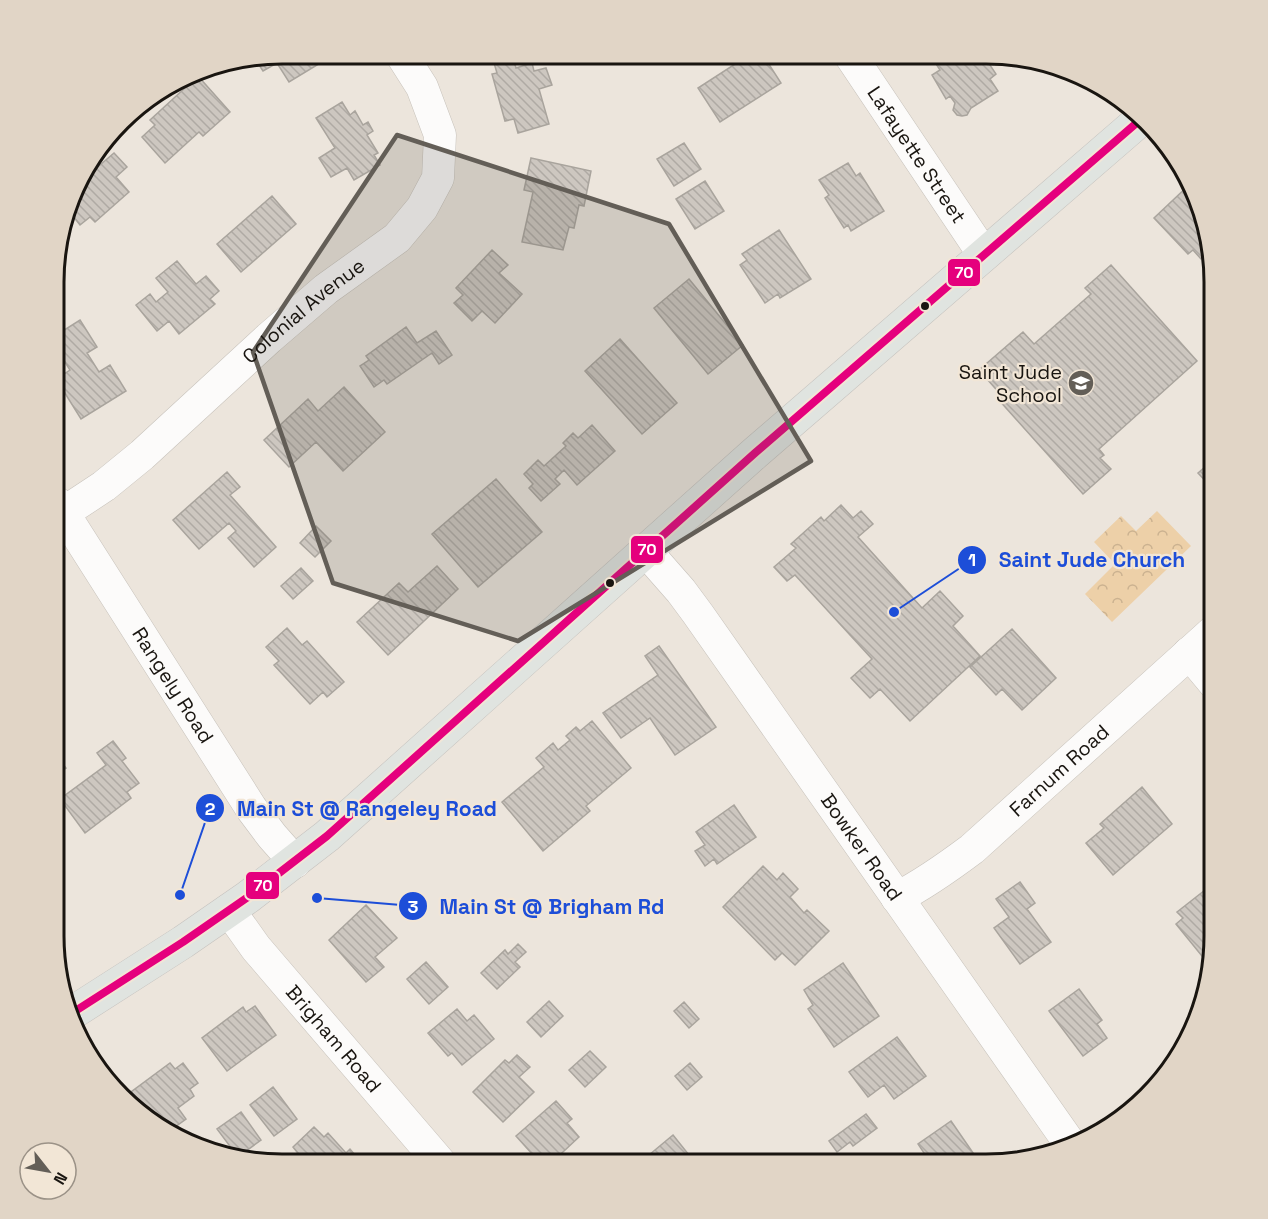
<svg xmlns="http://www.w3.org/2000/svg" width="1268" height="1219" viewBox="0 0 1268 1219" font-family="'Space Grotesk',sans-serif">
<defs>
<pattern id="park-crowns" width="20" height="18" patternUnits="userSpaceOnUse" patternTransform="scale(1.5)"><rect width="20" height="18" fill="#edd0a8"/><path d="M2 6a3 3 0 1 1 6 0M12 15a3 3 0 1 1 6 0" fill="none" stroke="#cbb290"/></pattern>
<pattern id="building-back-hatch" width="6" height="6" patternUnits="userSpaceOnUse" patternTransform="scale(1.5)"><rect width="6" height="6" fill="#cdc7c0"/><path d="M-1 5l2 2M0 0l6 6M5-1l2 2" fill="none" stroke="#afaaa4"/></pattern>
</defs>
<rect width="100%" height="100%" fill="#ece5dc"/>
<path fill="url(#park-crowns)" d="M 1157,511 L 1191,546 L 1112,622 L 1085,594 L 1115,564 L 1094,542 L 1121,516 L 1136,531 Z"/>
<path fill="url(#building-back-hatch)" stroke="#a9a49d" stroke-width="1.5" d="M 282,54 L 317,54 L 322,62 L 289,82 L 277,63 L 263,71 L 255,59 Z
M 749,55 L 763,55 L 781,83 L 720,122 L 698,88 Z
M 931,56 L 984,56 L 996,74 L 990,79 L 998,91 L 971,108 L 967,115 L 962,116 L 957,115 L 953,110 L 955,103 L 950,96 L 946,99 L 932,75 L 940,70 Z
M 513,57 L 516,68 L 532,63 L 534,71 L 546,68 L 552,85 L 539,89 L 549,124 L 518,133 L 514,119 L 505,121 L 492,74 L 497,73 L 494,63 Z
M 198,76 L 230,112 L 203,136 L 199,132 L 165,163 L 142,137 L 155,125 L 150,120 Z
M 342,102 L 350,115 L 355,111 L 363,125 L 368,122 L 373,131 L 367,135 L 378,153 L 374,155 L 380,165 L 354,180 L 347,168 L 331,177 L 319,158 L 335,148 L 316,118 Z
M 684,143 L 701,169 L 674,186 L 657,159 Z
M 114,153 L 127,167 L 116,177 L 129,192 L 95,222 L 90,217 L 80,225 L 69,211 L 79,183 Z
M 531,158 L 591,171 L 584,206 L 579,205 L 574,228 L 569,227 L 563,250 L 522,242 L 533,192 L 524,190 Z
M 848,163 L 856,176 L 860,173 L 884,211 L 851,231 L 848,225 L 844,228 L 825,198 L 829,195 L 819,180 Z
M 705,181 L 724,211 L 695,229 L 676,199 Z
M 1189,185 L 1202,209 L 1210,250 L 1201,259 L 1193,250 L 1188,254 L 1154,218 Z
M 272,196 L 296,224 L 241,272 L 217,244 Z
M 779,230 L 811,279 L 780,298 L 778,294 L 765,303 L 740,265 L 747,260 L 742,254 Z
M 492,250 L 508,265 L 499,273 L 522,294 L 495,323 L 482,311 L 472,321 L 454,303 L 463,295 L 456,288 Z
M 177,261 L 196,284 L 206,276 L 219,291 L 210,299 L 215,304 L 179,334 L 169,321 L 157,331 L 136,305 L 150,294 L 156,302 L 168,292 L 156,278 Z
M 1111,265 L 1197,361 L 1099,449 L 1104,455 L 1100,458 L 1111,469 L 1083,494 L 998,399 L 1002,396 L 979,370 L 1023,332 L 1034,344 L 1091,294 L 1085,288 Z
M 689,279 L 743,345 L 708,374 L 654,308 Z
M 80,320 L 97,347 L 87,353 L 99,372 L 110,365 L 126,391 L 81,419 L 58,382 L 58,378 L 70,370 L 58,351 L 58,334 Z
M 406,327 L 417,343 L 436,331 L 452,355 L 439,364 L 432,353 L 387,384 L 384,380 L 374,387 L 360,366 L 369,360 L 366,356 Z
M 620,339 L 677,403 L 642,434 L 585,371 Z
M 344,387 L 385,432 L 343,471 L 316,442 L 289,467 L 264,440 L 308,399 L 318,411 Z
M 592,425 L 615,451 L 577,485 L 564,470 L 555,479 L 560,484 L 541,501 L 529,488 L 533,484 L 524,474 L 538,460 L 544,466 L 566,446 L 563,443 L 573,433 L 578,438 Z
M 1212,461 L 1214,462 L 1214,490 L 1198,473 Z
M 227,472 L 240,487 L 230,495 L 276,547 L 254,567 L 228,538 L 236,531 L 229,523 L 199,549 L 173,520 Z
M 496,479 L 542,532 L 478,587 L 432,534 Z
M 841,505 L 853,518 L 861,511 L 873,524 L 858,537 L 922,608 L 940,591 L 963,616 L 953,626 L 980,656 L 910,721 L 880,689 L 870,698 L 851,678 L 872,659 L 795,575 L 787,581 L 774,567 L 796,548 L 791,544 L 821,517 L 824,521 Z
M 316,526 L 331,541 L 315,557 L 300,543 Z
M 437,566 L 458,589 L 388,655 L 357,622 L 399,583 L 408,592 Z
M 301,568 L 313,581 L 293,599 L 281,586 Z
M 287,628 L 302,645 L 307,641 L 344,682 L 327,697 L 323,692 L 310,704 L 274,665 L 279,661 L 266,647 Z
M 1012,629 L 1056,678 L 1022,710 L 1002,689 L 996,695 L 970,667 Z
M 659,646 L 716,727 L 675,755 L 650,718 L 621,738 L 603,713 L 658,675 L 645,656 Z
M 592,721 L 631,768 L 586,806 L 590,811 L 543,851 L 502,802 L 544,767 L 536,758 L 553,743 L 558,750 L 570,740 L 566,736 L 576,727 L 580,731 Z
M 113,741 L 126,758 L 122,761 L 139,783 L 127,792 L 131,798 L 85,833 L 60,799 L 106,765 L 97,753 Z
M 56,755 L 66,768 L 55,776 Z
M 1142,787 L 1172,824 L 1113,875 L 1086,843 L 1104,828 L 1100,824 Z
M 734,805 L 756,837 L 717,864 L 714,859 L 705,866 L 695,851 L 705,845 L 696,832 Z
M 763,866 L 777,880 L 783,873 L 798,889 L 790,897 L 804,913 L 807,910 L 829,931 L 795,965 L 782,953 L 775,960 L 723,907 Z
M 1020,882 L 1035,903 L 1027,909 L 1051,942 L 1020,964 L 994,928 L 1009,917 L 996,899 Z
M 1214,883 L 1214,951 L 1210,966 L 1176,924 L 1183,918 L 1177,912 Z
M 366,905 L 397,938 L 375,957 L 384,967 L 366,982 L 329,940 Z
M 518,944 L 526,952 L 515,962 L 520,967 L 497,989 L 481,973 L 505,950 L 508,954 Z
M 426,962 L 448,987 L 429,1004 L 407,979 Z
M 843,963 L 879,1016 L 834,1047 L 808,1009 L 813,1005 L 804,990 Z
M 1079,989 L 1102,1020 L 1097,1024 L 1107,1038 L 1083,1056 L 1049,1011 Z
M 549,1001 L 563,1016 L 541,1037 L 527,1022 Z
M 684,1002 L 699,1019 L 689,1028 L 674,1011 Z
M 255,1006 L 276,1035 L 227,1071 L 202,1038 L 243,1007 L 246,1012 Z
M 457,1009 L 467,1021 L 474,1015 L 494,1039 L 462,1065 L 452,1053 L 448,1056 L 428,1033 Z
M 897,1037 L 926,1076 L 894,1099 L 884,1085 L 868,1097 L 849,1072 Z
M 590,1051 L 606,1067 L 585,1087 L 569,1070 Z
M 517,1055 L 530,1067 L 519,1077 L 534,1092 L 503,1122 L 473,1092 L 505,1060 L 509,1063 Z
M 170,1063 L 175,1069 L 183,1063 L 198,1083 L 190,1089 L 194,1096 L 178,1108 L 186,1119 L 171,1130 L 163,1119 L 158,1123 L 146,1112 L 131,1092 Z
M 690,1063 L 702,1077 L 687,1090 L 675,1076 Z
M 273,1087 L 297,1119 L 274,1136 L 250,1105 Z
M 1143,1095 L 1125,1117 L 1121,1111 Z
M 556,1101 L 572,1119 L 567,1123 L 579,1137 L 549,1165 L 542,1165 L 516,1136 Z
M 241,1112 L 261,1140 L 238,1157 L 217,1129 Z
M 866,1114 L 877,1128 L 853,1146 L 850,1142 L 837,1152 L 829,1141 Z
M 951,1121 L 980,1163 L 978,1165 L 932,1165 L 918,1144 Z
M 314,1127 L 324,1137 L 328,1133 L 346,1153 L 350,1149 L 361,1162 L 358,1165 L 299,1165 L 296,1161 L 301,1157 L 293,1147 Z
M 673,1135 L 697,1165 L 637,1165 Z"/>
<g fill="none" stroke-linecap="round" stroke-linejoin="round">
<defs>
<g id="minor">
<path id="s1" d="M 850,55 L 984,255"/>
<path id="s2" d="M 57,503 L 251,808 L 272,836 L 295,862"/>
<path id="s3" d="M 57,517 L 104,486 L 142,455 L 269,338 L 326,289 L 397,238 L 422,208 L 438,178 L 440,135 L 422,87 L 401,54"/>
<path id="s4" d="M 645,550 L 681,591 L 698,614 L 1073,1148"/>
<path d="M 1189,653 L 1214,683"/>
<path id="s5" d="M 897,898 C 924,884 948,867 972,849 L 1214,631"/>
<path id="s6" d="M 229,910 L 256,948 L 442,1165"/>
</g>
<path id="major" d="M 69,1015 L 183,942 L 248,897 L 327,836 L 755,453 L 1140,120"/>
</defs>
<use href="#minor" stroke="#c7c2bb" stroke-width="33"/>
<use href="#major" stroke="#c5c2be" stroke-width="34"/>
<use href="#minor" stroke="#fcfbfa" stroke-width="32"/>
<use href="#major" stroke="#e0e4e0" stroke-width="33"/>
<defs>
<path id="bus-1" d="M 69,1015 L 183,942 L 248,897 L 327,836 L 755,453 L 1140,120"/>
</defs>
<use href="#bus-1" stroke="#f2e6d6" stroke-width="12"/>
<use href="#bus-1" stroke="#e5007d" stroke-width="8"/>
</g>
<path fill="#635e57" fill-opacity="0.2" stroke="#635e57" stroke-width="4.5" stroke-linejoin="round" d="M 397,135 L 669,224 L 811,461 L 518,641 L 333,583 L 253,352 Z"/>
<defs>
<symbol id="school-disc" viewBox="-11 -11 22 22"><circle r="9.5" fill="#635e57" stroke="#f2e6d6"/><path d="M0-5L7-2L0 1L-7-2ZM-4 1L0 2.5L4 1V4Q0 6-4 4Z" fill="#fff"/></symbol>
</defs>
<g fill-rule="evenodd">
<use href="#school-disc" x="1066" y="368" width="30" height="30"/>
</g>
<g fill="#191510" stroke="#f2e6d6" stroke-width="2">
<circle cx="925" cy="306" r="5"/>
<circle cx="610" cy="583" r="5"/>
</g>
<g text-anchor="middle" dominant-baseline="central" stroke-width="4.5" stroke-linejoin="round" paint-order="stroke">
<g font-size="20" fill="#191510" stroke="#f2e6d6">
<text stroke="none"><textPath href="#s1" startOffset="120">Lafayette Street</textPath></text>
<text stroke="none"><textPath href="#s3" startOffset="322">Colonial Avenue</textPath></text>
<text stroke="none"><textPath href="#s2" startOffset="216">Rangely Road</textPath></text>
<text stroke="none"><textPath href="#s5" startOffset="207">Farnum Road</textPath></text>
<text stroke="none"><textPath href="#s4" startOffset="368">Bowker Road</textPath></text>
<text stroke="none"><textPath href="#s6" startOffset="166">Brigham Road</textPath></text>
</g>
<g font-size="20" fill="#191510" stroke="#f2e6d6" text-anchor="end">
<text x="1062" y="372">Saint Jude<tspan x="1062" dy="23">School</tspan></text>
</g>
</g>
<path d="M0 0H1268V1219H0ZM282 64H986A218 218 0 0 1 1204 282V936A218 218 0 0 1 986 1154H282A218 218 0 0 1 64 936V282A218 218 0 0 1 282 64Z" fill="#e1d5c6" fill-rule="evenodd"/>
<path fill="none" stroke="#191510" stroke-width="3" d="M282 64H986A218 218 0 0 1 1204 282V936A218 218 0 0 1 986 1154H282A218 218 0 0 1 64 936V282A218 218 0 0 1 282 64Z"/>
<path fill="none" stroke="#1d4ed8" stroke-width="2" d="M894 612L972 560M180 895L210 808M317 898L413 906"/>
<g fill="#1d4ed8" stroke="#f2e6d6" stroke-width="2">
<circle cx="894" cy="612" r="6"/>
<circle cx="180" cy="895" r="6"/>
<circle cx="317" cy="898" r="6"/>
<circle cx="972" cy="560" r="15"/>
<circle cx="210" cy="808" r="15"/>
<circle cx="413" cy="906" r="15"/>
</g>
<g font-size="18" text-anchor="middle" font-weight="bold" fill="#fff">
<text x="972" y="566">1</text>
<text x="210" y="815">2</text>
<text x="413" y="913">3</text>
</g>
<g font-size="21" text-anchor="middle" font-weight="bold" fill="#1d4ed8" stroke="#f2e6d6" stroke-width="4.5" stroke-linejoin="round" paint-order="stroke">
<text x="1092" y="567">Saint Jude Church</text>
<text x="367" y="816">Main St @ Rangeley Road</text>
<text x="552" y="914">Main St @ Brigham Rd</text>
</g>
<g stroke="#f2e6d6" stroke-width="2">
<rect x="947" y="258" width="34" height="29" rx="6" fill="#e5007d"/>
<rect x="630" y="535" width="34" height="29" rx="6" fill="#e5007d"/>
<rect x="245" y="871" width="35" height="29" rx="6" fill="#e5007d"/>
</g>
<g font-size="16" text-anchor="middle" font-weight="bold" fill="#fff">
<text x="964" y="278">70</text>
<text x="647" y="555">70</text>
<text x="263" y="891">70</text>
</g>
<g transform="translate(48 1171) rotate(121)"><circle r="28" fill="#f2e6d6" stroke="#9b9287" stroke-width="1.5"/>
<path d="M0-4.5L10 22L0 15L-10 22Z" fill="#635e57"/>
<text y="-9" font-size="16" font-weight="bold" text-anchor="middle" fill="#191510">N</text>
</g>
</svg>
